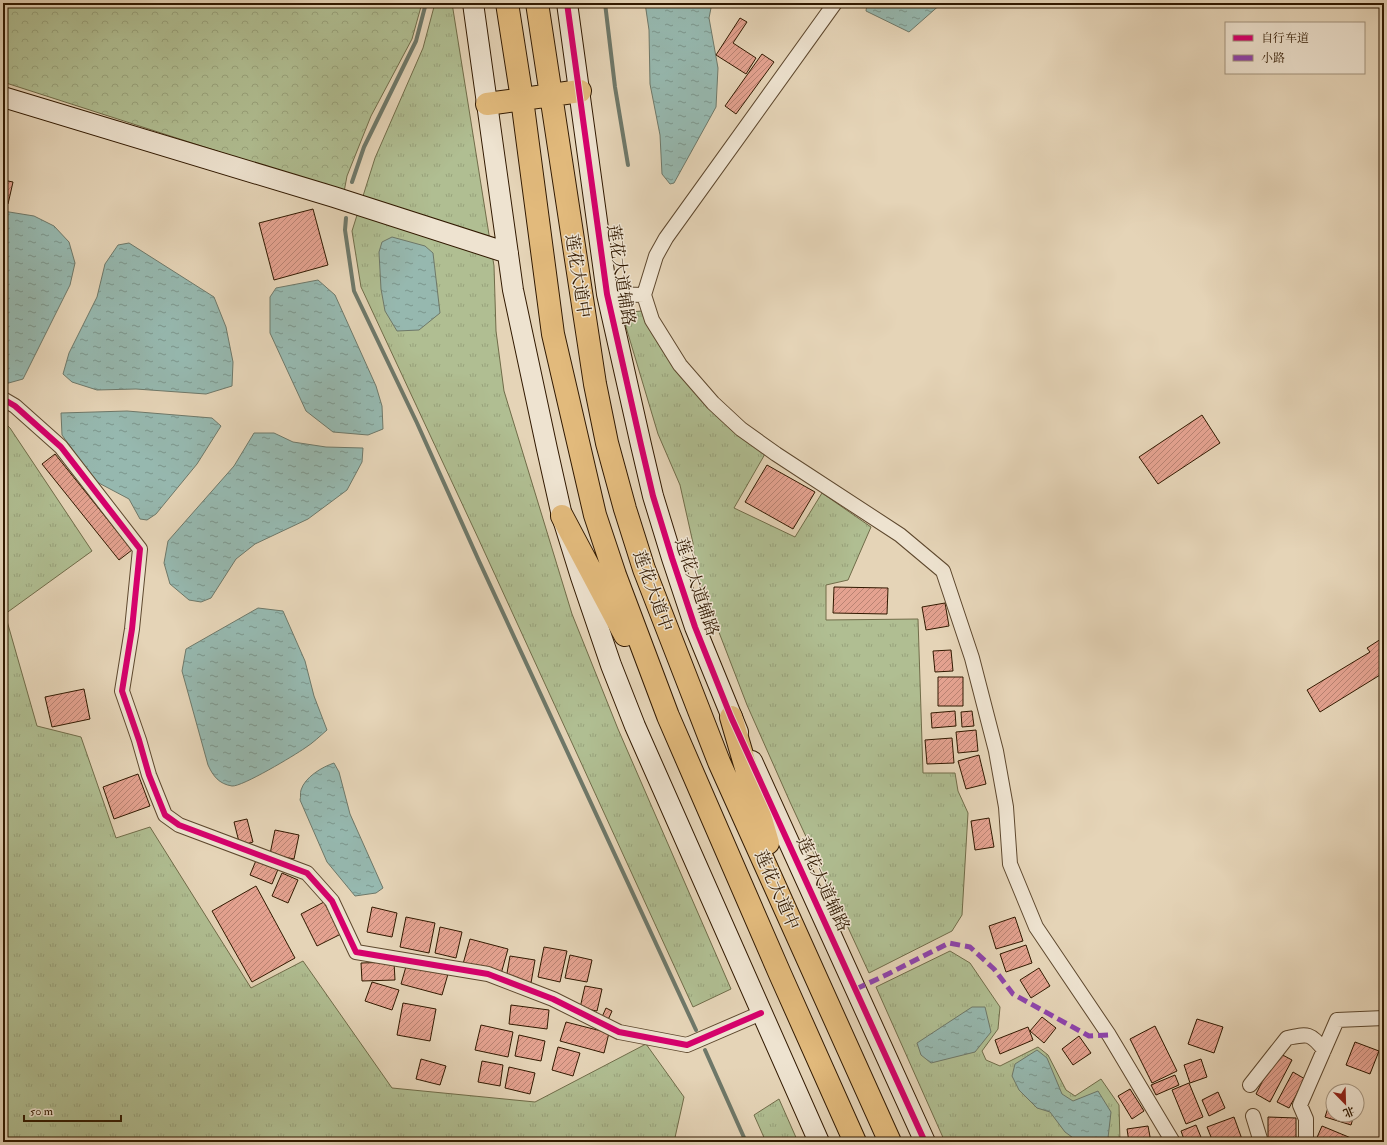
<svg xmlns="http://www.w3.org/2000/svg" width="1387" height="1145" viewBox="0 0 1387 1145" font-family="'IM FELL Double Pica','Noto Serif SC',serif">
<defs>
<pattern id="grass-tufts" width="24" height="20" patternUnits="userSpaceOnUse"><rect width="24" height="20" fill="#b0be92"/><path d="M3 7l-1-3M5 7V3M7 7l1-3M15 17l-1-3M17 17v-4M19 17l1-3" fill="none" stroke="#98a37c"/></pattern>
<pattern id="forest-crowns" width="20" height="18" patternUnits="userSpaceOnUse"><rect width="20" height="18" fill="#b0be92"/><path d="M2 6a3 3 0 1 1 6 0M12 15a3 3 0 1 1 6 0" fill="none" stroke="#98a37c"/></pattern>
<pattern id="water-ripples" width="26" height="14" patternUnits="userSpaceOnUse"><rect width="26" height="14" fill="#96b8af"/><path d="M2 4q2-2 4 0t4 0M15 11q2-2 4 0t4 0" fill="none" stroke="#7b958c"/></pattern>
<pattern id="building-hatch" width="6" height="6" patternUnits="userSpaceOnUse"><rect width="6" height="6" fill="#e4a290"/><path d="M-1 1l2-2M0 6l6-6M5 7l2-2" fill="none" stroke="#b98373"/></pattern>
</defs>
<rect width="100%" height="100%" fill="#e5d4b7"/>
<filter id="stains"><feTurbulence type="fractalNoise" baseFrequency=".005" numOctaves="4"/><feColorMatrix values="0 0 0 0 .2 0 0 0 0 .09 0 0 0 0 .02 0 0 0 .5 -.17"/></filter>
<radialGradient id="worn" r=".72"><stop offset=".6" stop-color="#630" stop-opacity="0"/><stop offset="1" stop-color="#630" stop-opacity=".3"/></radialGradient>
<path fill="url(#grass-tufts)" stroke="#706c49" d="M 435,3 L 452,3 L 494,266 L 496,331 L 504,391 L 572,614 L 618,729 L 731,989 L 693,1007 L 479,540 L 361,287 L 352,231 L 375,158 L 423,48 Z
M 642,311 L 765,454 L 734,508 L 795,537 L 822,493 L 871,527 L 848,580 L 826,585 L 826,620 L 918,619 L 923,773 L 955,773 L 958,791 L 968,813 L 962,915 L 952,931 L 869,973 L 790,802 L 747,705 L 695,570 L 693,543 L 680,485 L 658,434 L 623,317 L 630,312 Z
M 3,421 L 10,428 L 92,551 L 5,614 L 37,726 L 81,737 L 116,838 L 150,827 L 251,988 L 303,961 L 392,1088 L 535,1102 L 646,1044 L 684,1097 L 674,1142 L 3,1142 Z
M 950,951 L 970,963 L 1000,1007 L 998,1029 L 982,1051 L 986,1060 L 1000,1066 L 1038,1047 L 1048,1055 L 1066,1090 L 1075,1096 L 1101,1079 L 1119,1105 L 1120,1142 L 945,1142 L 876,987 Z
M 779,1099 L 798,1142 L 766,1142 L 754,1115 Z"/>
<path fill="url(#forest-crowns)" stroke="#706c49" d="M 3,3 L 422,3 L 412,39 L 371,116 L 347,176 L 344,192 L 3,82 Z"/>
<path fill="url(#water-ripples)" stroke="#6e7869" d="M 645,3 L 712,3 L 709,18 L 718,68 L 716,107 L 674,183 L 670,184 L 662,174 L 660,135 L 650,84 L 649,30 Z
M 867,3 L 942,3 L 909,32 L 866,11 Z
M 3,211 L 34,216 L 54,226 L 69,242 L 75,263 L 70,285 L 23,379 L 5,384 L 3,383 Z
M 392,237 L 425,246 L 433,253 L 440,313 L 419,330 L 397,331 L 385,311 L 381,289 L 379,252 L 382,242 Z
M 129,243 L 214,297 L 226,327 L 233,362 L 232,386 L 206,394 L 136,389 L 97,390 L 72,382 L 63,374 L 69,353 L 97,297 L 105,264 L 118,245 Z
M 318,280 L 335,295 L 376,386 L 382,406 L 383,429 L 368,435 L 333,432 L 306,411 L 270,333 L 270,297 L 276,288 Z
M 127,411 L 212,418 L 221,426 L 197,464 L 156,514 L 147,520 L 140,519 L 129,499 L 95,481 L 62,435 L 61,413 Z
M 254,433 L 274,433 L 293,442 L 326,447 L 363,448 L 362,462 L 347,490 L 308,519 L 255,544 L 236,559 L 211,598 L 201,602 L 189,600 L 170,584 L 164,563 L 168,541 L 234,466 Z
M 258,608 L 283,611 L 305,661 L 314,696 L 327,730 C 320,736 313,743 305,748 C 295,755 242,787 232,786 C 219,784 213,776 208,765 L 182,671 L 186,649 Z
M 334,763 L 339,772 L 350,814 L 383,888 L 376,893 L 355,896 L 327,862 L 300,800 C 301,797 300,793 301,790 C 305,777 322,767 334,763 Z
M 972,1007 L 985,1007 L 991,1032 L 975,1052 L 931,1063 L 921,1055 L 917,1043 Z
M 1037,1050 L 1047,1058 L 1062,1094 L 1073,1101 L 1098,1091 L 1111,1112 L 1108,1138 L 1076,1140 L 1065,1132 L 1050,1112 L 1037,1108 L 1019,1090 L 1012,1076 L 1015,1064 Z"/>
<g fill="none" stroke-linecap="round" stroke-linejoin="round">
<path stroke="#6e7869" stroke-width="4" d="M 605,3 L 615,87 L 628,165
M 352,182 L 364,147 L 416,41 L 426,3
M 346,218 L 345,230 L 354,291 L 417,423 L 479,561 L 696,1030
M 705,1050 L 746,1142"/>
</g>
<path fill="url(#building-hatch)" stroke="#311900" d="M 740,18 L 747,22 L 733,43 L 756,58 L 746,74 L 716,55 Z
M 762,54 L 774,62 L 736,114 L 725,106 Z
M 3,180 L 13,182 L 8,204 L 3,203 Z
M 313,209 L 328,265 L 274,280 L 259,223 Z
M 1202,415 L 1220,443 L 1158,484 L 1139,457 Z
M 55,454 L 132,550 L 119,560 L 42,464 Z
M 767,465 L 815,492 L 793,529 L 745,502 Z
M 834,587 L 888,588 L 887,614 L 833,613 Z
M 945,603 L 949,626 L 926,630 L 922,607 Z
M 1384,637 L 1384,682 L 1380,675 L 1320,712 L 1307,690 L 1370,652 L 1367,648 Z
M 951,650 L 953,671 L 935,672 L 933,651 Z
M 938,677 L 963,677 L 963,706 L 938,706 Z
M 84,689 L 90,719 L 52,727 L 45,697 Z
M 955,711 L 956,726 L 932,728 L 931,713 Z
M 972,711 L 974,726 L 962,727 L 961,712 Z
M 976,730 L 978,751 L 958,753 L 956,732 Z
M 952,738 L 954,763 L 927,764 L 925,740 Z
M 979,755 L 986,784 L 966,789 L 958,761 Z
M 138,774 L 150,806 L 114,819 L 103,787 Z
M 989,818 L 994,847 L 975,850 L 971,821 Z
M 247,819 L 253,842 L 240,846 L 234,822 Z
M 275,830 L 299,835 L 294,859 L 270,854 Z
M 257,858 L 279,867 L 272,884 L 250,875 Z
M 282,873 L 298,880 L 288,903 L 272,896 Z
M 256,886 L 295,958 L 252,982 L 212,911 Z
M 324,902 L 341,934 L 317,946 L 301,914 Z
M 372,907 L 397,913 L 392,937 L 367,932 Z
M 406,917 L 435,923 L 429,953 L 400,947 Z
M 1015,917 L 1023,941 L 996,949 L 989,926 Z
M 440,927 L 462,932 L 456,958 L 435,953 Z
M 470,939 L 508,949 L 501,974 L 463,964 Z
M 1026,945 L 1032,963 L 1006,972 L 1000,954 Z
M 544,947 L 567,951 L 560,982 L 538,977 Z
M 570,955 L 592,960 L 587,982 L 565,978 Z
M 510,956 L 535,960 L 531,983 L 506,979 Z
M 394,962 L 395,980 L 362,981 L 361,963 Z
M 407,963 L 448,974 L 442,995 L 401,984 Z
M 1039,968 L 1050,986 L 1031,998 L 1020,980 Z
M 372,982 L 399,990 L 392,1010 L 365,1001 Z
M 585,986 L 602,989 L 597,1011 L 580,1008 Z
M 403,1003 L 436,1009 L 430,1041 L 397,1035 Z
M 511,1005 L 549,1010 L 547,1029 L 509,1024 Z
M 606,1008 L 612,1011 L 608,1020 L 602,1017 Z
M 1042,1017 L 1056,1028 L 1044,1043 L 1030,1031 Z
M 1197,1019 L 1223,1027 L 1214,1053 L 1188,1044 Z
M 566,1022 L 609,1033 L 604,1053 L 560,1041 Z
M 481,1025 L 513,1032 L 508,1057 L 475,1050 Z
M 1155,1026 L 1177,1071 L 1152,1083 L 1130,1039 Z
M 1028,1027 L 1033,1040 L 1000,1054 L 995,1040 Z
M 519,1035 L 545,1041 L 541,1061 L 515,1056 Z
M 1079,1036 L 1091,1053 L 1073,1065 L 1062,1049 Z
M 1355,1042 L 1379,1051 L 1370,1074 L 1346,1065 Z
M 558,1047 L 580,1053 L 573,1076 L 552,1070 Z
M 1277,1052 L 1292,1060 L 1270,1102 L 1256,1094 Z
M 421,1059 L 446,1066 L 440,1085 L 416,1079 Z
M 1201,1059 L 1207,1077 L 1190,1083 L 1184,1065 Z
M 482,1061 L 503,1065 L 500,1086 L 478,1082 Z
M 509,1067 L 535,1073 L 530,1094 L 505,1088 Z
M 1293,1072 L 1305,1079 L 1289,1108 L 1277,1102 Z
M 1175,1075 L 1179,1085 L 1156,1095 L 1151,1085 Z
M 1189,1083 L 1203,1117 L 1186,1124 L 1172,1090 Z
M 1130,1089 L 1144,1111 L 1132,1119 L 1118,1096 Z
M 1218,1092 L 1225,1108 L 1209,1116 L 1202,1100 Z
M 1333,1092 L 1333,1115 L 1354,1115 L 1351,1125 L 1325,1117 Z
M 1234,1117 L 1243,1142 L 1213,1142 L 1207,1127 Z
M 1268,1117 L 1296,1118 L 1296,1142 L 1268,1142 Z
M 1196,1125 L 1203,1142 L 1185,1142 L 1181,1131 Z
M 1148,1126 L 1151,1142 L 1129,1142 L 1127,1129 Z
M 1322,1126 L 1351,1138 L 1349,1142 L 1315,1142 Z"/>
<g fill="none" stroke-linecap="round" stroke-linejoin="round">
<defs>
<path id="street" d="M 607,294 L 644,295 L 652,320 L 680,365 L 713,403 L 741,429 L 776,454 L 900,535 L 943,571 L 972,658 L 996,751 L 1006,807 L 1010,864 L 1036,927 L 1109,1035 L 1173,1142
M 644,295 L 656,256 L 666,238 L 835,3
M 3,399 L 15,406 L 61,447 L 140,549 L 132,629 L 122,691 L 139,740 L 149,775 L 165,815 L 179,825 L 307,873 L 332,901 L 356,952 L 488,974 L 553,999 L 619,1032 L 687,1045 L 761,1013
M 1250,1085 L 1287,1038 C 1307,1034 1310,1032 1324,1050
M 1253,1116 L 1261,1142
M 1306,1142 L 1306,1119 L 1300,1105 L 1337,1020 L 1384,1018"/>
<path id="secondary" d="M 473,3 L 513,290 L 547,449 L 562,516 L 581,577 L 611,665 L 635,726 L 819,1142
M 567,3 L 607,294 L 641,445 L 653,496 L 672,558 L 695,627 L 738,732
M 3,97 L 334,197 L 508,253
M 752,761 L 925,1142"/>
<path id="primary" d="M 507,3 L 522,99 L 553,334 L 595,515 L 615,575 L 668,716 L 780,974 L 855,1142
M 537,3 L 595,384 L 607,443 L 625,509 L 644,569 L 670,636 L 719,762 L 890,1142
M 487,104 L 580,91
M 562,516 L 625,635
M 731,717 L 768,843"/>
</defs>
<use href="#street" stroke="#5e482e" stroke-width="16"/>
<use href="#secondary" stroke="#311900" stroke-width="22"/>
<use href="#primary" stroke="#311900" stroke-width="24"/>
<use href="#street" stroke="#eee3d0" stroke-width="14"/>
<use href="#secondary" stroke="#eee3d0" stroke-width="20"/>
<use href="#primary" stroke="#e2ba7c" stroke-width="22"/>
<path stroke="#8e44ad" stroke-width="5" stroke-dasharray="10 5" stroke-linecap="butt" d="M 856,989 L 888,974 L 949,943 L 970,947 L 994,969 L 1013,994 L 1089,1036 L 1109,1035"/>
<defs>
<path id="cycleway" d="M 567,3 L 607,294 L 641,445 L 653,496 L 672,558 L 695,627 L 731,717 L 925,1142
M 3,399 L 15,406 L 61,447 L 140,549 L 132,629 L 122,691 L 139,740 L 149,775 L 165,815 L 179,825 L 307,873 L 332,901 L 356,952 L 488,974 L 553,999 L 619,1032 L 687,1045 L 761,1013"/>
</defs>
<use href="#cycleway" stroke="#eee3d0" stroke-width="8"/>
<use href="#cycleway" stroke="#d6006c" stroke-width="6"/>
</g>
<g text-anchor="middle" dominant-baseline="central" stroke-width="3" stroke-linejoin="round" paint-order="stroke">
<g font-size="17" fill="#311900" stroke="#eee3d0">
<text transform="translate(621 275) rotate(81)">莲花大道辅路</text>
<text transform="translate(578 276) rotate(81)">莲花大道中</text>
<text transform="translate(697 587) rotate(71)">莲花大道辅路</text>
<text transform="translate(653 591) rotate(70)">莲花大道中</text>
<text transform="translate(823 884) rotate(65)">莲花大道辅路</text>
<text transform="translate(777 890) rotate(66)">莲花大道中</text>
</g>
</g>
<rect width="1387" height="1145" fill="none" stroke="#e5d4b7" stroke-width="16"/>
<rect x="4" y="4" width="1379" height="1137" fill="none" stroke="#311900" stroke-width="2"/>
<rect x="8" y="8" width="1371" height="1129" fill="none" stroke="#311900"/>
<rect x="1225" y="22" width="140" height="52" fill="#eee3d0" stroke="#a2927d"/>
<rect x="1233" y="35" width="20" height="6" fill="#d6006c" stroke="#a2927d"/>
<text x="1261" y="42" font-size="12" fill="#311900">自行车道</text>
<rect x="1233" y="55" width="20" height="6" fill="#8e44ad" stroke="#a2927d"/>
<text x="1261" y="62" font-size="12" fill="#311900">小路</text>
<g transform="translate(1345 1103) rotate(157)"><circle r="19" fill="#eee3d0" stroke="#a2927d"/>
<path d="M0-3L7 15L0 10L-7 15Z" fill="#8f2418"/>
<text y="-6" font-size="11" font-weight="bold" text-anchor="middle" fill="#311900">北</text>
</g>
<path d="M24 1115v6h97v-6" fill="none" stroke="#311900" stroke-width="2"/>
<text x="30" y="1115" font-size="12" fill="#311900" stroke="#eee3d0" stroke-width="3" paint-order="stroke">50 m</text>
<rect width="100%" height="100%" filter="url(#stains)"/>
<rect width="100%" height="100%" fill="url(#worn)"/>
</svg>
